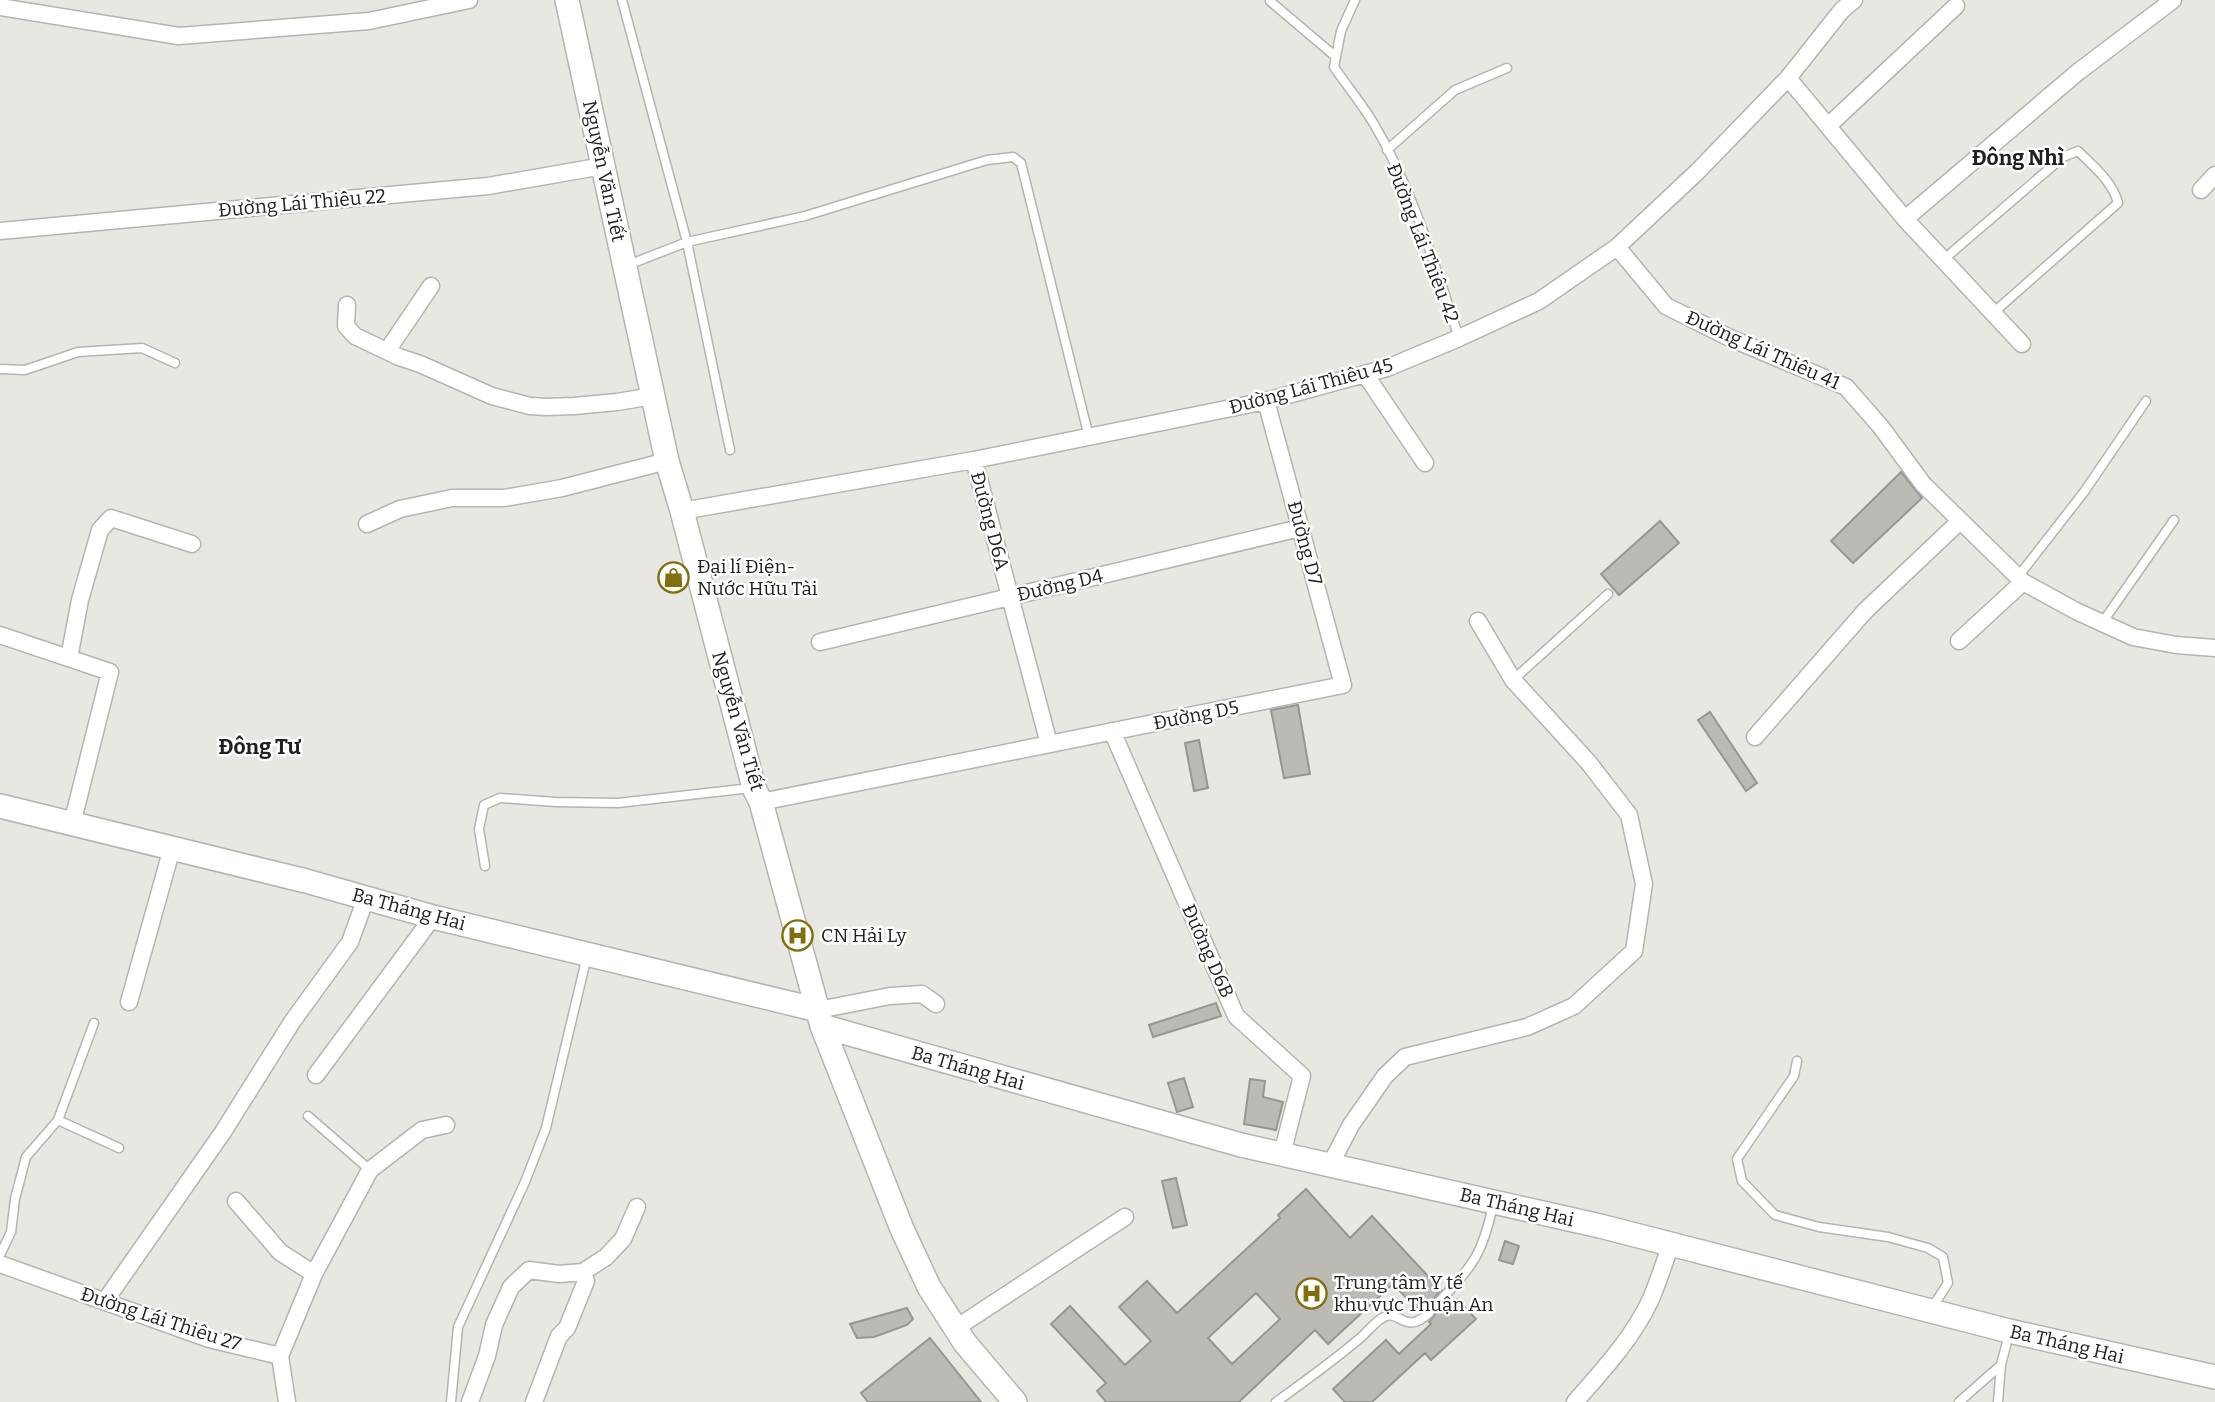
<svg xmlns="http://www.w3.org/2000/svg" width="2215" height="1402" viewBox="0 0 2215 1402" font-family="Bitter,serif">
<rect width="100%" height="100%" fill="#e8e7e2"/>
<path fill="#bbbab5" stroke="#979692" stroke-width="2" fill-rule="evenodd" d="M 1901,472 L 1922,498 L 1853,563 L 1831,541 Z
M 1660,521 L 1679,543 L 1619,595 L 1601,574 Z
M 1298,705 L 1310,774 L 1284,778 L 1271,710 Z
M 1710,712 L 1757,783 L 1746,791 L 1698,720 Z
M 1199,740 L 1208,788 L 1194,791 L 1185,743 Z
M 1216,1003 L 1221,1016 L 1153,1037 L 1149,1025 Z
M 1184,1078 L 1193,1107 L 1177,1112 L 1168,1083 Z
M 1250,1079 L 1265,1081 L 1263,1097 L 1283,1102 L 1276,1130 L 1244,1124 Z
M 1176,1178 L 1187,1225 L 1173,1228 L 1162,1181 Z
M 1306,1189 L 1350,1238 L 1372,1216 L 1441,1290 L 1432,1301 L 1433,1307 L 1441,1309 L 1450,1299 L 1454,1302 L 1457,1299 L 1476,1319 L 1431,1360 L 1425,1353 L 1372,1402 L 1345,1402 L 1333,1389 L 1386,1340 L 1399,1354 L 1431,1324 L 1429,1322 L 1435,1315 L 1435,1310 L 1431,1307 L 1426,1307 L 1420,1312 L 1393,1284 L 1328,1344 L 1315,1330 L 1239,1402 L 1106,1402 L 1097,1391 L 1106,1383 L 1051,1324 L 1070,1306 L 1125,1365 L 1151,1341 L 1119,1307 L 1147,1281 L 1177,1313 L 1280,1218 L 1278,1215 ZM 1256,1293 L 1280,1319 L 1232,1364 L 1208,1338 Z
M 1505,1241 L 1519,1246 L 1513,1264 L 1499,1260 Z
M 907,1308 L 913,1319 L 907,1325 L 874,1337 L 857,1338 L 850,1324 Z
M 930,1338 L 981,1402 L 868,1402 L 861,1393 Z"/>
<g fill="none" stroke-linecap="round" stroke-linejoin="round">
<defs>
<path id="lane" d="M 622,0 L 687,242 L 730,450
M 1355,0 L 1341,31 L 1334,67 C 1347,86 1362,104 1374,124 C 1413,190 1435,266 1459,338
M 1270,1 L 1336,57
M 1387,150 L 1455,90 L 1507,68
M 1943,260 L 2063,157 L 2078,151 C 2093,166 2113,182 2118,203 L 1993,313
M 628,265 L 687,242 L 805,216 L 987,160 L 1013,157 L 1021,163 L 1089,437
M 0,369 L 25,370 L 78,352 L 142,348 L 175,363
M 2017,578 L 2084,492 L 2146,401
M 2102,623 L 2174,520
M 1513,680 L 1608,594
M 485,866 L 479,829 L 484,805 L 500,798 L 556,802 L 618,803 L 751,788
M 1797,1061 L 1794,1076 L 1737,1159 L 1742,1181 L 1775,1215 L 1819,1227 L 1888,1237 L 1928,1248 L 1943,1257 L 1948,1283 L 1932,1308
M 308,1116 L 370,1170
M 58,1120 L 119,1148
M 0,1255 L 11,1232 L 15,1199 L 26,1157 L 58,1120 L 94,1023
M 1438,1303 C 1473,1265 1482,1256 1493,1205
M 451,1402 L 458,1327 L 525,1182 L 546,1128 L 587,956
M 1276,1402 C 1304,1382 1333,1361 1359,1339 C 1367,1333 1375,1321 1384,1317 C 1400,1309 1405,1336 1429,1313
M 1959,1402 L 2001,1365 L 2009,1334
M 1998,1402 L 2001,1365"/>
<path id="street" d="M 0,7 L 179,36 L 369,21 L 469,0
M 1788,78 L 1905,219 L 2022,344
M 1828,126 L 1956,6
M 2201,190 L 2215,175
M 1905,219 L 2078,72 L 2173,0
M 0,231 L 488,186 L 603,166
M 1617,247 L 1666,306 L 1730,338 L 1846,387 L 1881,427 L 1923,484 L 2023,582 L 2076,611 L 2133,637 L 2176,645 L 2215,648
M 347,305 L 346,326 L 355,336 L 399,357 L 420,364 L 492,396 L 530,406 L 546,407 L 574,406 L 617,402 L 653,396
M 387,351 L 431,286
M 1365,374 L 1425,463
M 974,460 L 1049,744
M 682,511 L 974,460 L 1266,401 L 1387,368 L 1459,338 L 1539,301 L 1617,247 L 1697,172 L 1788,78 L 1842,10 L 1854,0
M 367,524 L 400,509 L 452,498 L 504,498 L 562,488 L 667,461
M 0,635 L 110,672 L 72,824
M 1959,641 L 2023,582
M 820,642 L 1300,528
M 69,658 L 80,600 L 100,530 L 111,518 L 192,544
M 1112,731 L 1236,1016 L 1302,1076 L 1282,1154
M 1755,737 L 1865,611 L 1960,521
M 761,802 L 1343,685 L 1266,401
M 129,1002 L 172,848
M 818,1010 L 890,996 L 922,994 L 936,1004
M 316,1075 L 433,917
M 1330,1165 L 1351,1125 L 1385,1076 L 1405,1057 L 1527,1027 L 1574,1006 L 1634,951 L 1644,884 L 1629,815 L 1589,763 L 1513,680 L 1478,621
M 236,1201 L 280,1252 L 314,1274
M 0,1264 L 209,1339 L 280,1356 L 287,1402
M 105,1301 L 223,1132 L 292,1022 L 350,942 L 366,898
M 956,1328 L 1125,1217
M 280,1356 L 314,1274 L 370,1170 L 422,1130 L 446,1125
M 470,1402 L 487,1356 L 494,1325 L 511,1287 L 529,1270 L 559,1274 L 583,1272 L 606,1257 L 623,1239 L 637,1207
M 534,1402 L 559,1336 L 567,1328 L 586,1281 L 583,1272
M 1575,1402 C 1602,1371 1632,1339 1650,1301 C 1658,1283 1664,1263 1671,1244"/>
<path id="secondary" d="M 567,0 L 667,461 L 682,511 L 754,788 L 761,802 L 822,1026 L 902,1229 L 929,1287 L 965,1343 L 1015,1402
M 0,806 L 306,881 L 433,917 L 818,1010
M 822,1026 L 1241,1145 L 1600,1226 L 2009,1331 L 2215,1377"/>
</defs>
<use href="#lane" stroke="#b5b4af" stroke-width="11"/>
<use href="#street" stroke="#b5b4af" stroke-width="19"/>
<use href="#secondary" stroke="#b5b4af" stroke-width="26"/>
<use href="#lane" stroke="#fff" stroke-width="8"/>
<use href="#street" stroke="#fff" stroke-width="16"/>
<use href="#secondary" stroke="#fff" stroke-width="23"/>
</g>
<defs>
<symbol id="shop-ring" viewBox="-11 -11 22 22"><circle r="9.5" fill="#fff" stroke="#816e0c" stroke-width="1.5"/><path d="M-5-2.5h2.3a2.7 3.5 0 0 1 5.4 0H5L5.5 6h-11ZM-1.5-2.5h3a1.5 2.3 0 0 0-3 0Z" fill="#816e0c"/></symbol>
<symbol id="hospital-ring" viewBox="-11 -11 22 22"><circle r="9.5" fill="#fff" stroke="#816e0c" stroke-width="1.5"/><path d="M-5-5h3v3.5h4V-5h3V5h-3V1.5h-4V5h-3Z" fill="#816e0c"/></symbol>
</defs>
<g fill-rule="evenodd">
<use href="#shop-ring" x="656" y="560" width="35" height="35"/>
<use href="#hospital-ring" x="780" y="918" width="35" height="35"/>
<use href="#hospital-ring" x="1294" y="1276" width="35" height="35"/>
</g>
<g text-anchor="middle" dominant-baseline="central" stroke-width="5" stroke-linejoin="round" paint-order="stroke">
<g font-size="19" fill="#21211f" stroke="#fff">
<text transform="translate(604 171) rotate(78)">Nguyễn Văn Tiết</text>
<text transform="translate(302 203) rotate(-5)">Đường Lái Thiêu 22</text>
<text transform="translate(1423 243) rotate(69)">Đường Lái Thiêu 42</text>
<text transform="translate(1763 350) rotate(24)">Đường Lái Thiêu 41</text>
<text transform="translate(1311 386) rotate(-15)">Đường Lái Thiêu 45</text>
<text transform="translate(990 521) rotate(75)">Đường D6A</text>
<text transform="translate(1305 543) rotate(75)">Đường D7</text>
<text transform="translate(1060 585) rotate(-13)">Đường D4</text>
<text transform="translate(1196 715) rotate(-11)">Đường D5</text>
<text transform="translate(738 721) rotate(74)">Nguyễn Văn Tiết</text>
<text transform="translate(409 909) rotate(15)">Ba Tháng Hai</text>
<text transform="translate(1208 951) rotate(66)">Đường D6B</text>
<text transform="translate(968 1068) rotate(16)">Ba Tháng Hai</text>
<text transform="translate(1517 1207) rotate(13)">Ba Tháng Hai</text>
<text transform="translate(161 1319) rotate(18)">Đường Lái Thiêu 27</text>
<text transform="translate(2067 1344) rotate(13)">Ba Tháng Hai</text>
</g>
<g font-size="19" fill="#21211f" stroke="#fff" text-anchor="start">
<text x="697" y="566">Đại lí Điện-<tspan x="697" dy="22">Nước Hữu Tài</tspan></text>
<text x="821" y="935">CN Hải Ly</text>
<text x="1334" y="1282">Trung tâm Y tế<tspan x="1334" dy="22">khu vực Thuận An</tspan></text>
</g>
<g font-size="21" font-weight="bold" fill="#21211f" stroke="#fff">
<text x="2018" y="158">Đông Nhì</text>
<text x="260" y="747">Đông Tư</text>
</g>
</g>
</svg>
